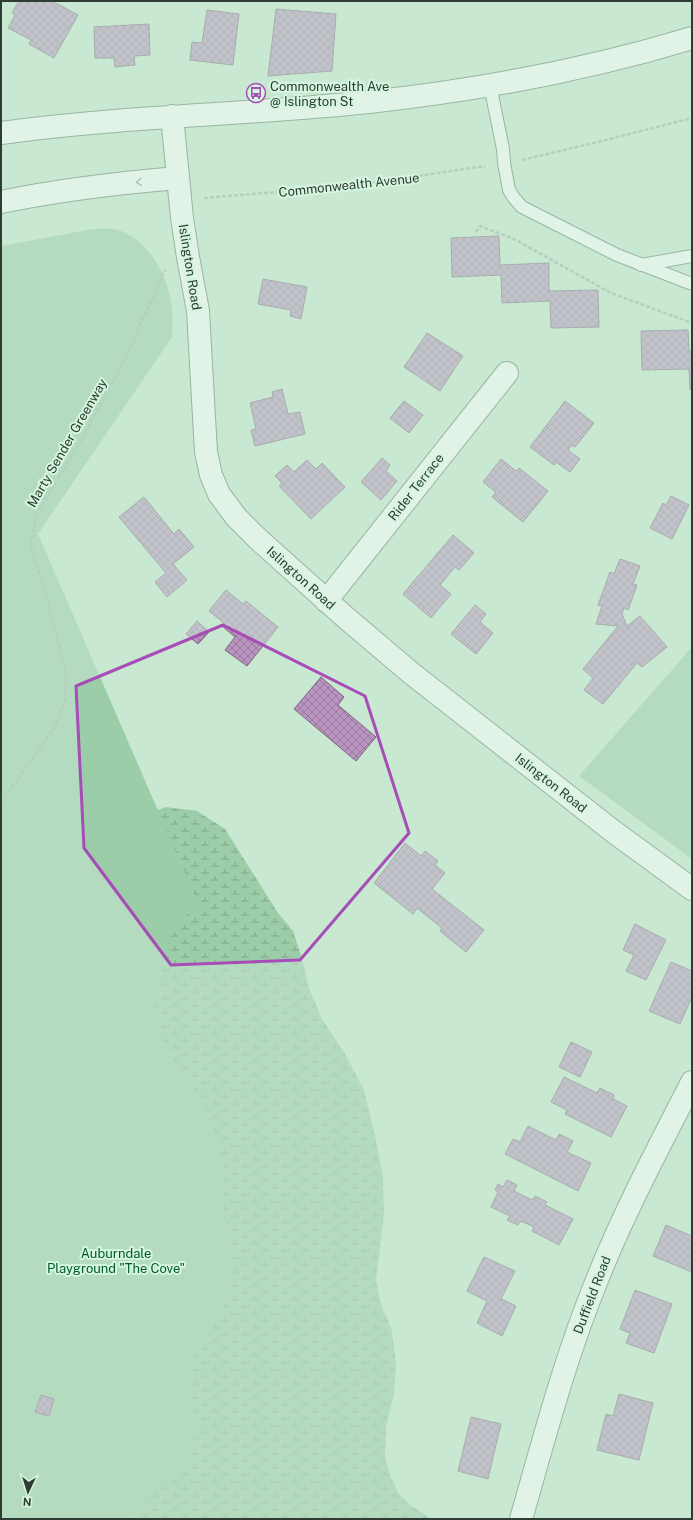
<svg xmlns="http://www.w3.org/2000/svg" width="693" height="1520" viewBox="0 0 693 1520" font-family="'Public Sans',sans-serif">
<defs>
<pattern id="wetland-marsh" width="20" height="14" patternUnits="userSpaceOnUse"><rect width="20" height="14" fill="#9ccda9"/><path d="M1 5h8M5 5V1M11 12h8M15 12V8" fill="none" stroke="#80a88a"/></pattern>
<pattern id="building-cross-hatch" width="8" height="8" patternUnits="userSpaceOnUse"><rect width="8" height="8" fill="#ba94c0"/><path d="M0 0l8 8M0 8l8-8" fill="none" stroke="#987a9d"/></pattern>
</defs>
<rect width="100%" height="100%" fill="#c8e8d1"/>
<path fill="url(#wetland-marsh)" d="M 166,807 L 197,811 L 225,829 L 278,913 L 293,931 L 302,958 L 309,989 L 317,1007 L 322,1019 L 344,1052 L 364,1090 L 375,1136 L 383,1177 L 384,1214 L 376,1280 L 381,1305 L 391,1327 L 396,1361 L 394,1394 L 386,1427 L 385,1458 L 391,1478 L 399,1494 L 409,1504 L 431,1519 L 130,1519 L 139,1512 L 1,989 L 140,817 Z"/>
<path fill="#9ccda9" d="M 93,229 C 100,229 110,228 118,230 C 150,240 169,278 172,309 C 173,318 172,328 172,337 L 38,534 L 202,912 L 188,913 L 178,923 L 168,940 L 160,983 L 155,1001 L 156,1017 L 162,1037 L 178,1068 L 201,1099 L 217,1136 L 225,1173 L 224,1210 L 232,1253 L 229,1287 L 216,1321 L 195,1354 L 191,1381 L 192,1404 L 197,1426 L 194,1450 L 177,1477 L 156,1491 L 139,1512 L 130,1519 L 1,1519 L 1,246 Z
M 692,647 L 692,859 L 579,776 Z"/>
<path fill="url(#building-cross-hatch)" stroke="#7d6780" d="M 19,1 L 52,1 L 78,15 L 54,58 L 29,44 L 31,40 L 8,28 L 15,15 L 12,13 Z
M 276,9 L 336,14 L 332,71 L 268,76 Z
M 207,10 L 239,14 L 233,65 L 190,60 L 192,42 L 202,43 Z
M 149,24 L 150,55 L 134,56 L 135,65 L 115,67 L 114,58 L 95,58 L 94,27 Z
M 499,236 L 500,265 L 549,263 L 549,291 L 598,290 L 599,327 L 551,328 L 550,301 L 502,303 L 501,275 L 452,277 L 451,238 Z
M 263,279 L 307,287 L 301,319 L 290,316 L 291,310 L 258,304 Z
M 688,330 L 689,351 L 692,351 L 692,390 L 690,390 L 689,369 L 642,370 L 641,331 Z
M 427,333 L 463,356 L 440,391 L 404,367 Z
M 282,389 L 288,414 L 300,412 L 305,434 L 255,446 L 251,430 L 256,429 L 250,403 L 273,397 L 272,392 Z
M 404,401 L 423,415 L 409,433 L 390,418 Z
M 565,401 L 594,423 L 575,447 L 572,445 L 568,450 L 580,459 L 570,472 L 556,462 L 554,465 L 530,447 Z
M 382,458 L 390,465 L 386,471 L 397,481 L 381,500 L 361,482 Z
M 501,459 L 516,471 L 519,468 L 548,491 L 523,522 L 492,497 L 496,492 L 483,482 Z
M 307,460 L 316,469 L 322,463 L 345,487 L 311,519 L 279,486 L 282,483 L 275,476 L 287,465 L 294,472 Z
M 671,496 L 689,505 L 672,539 L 650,528 L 663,503 L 666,505 Z
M 144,497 L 174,534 L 179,529 L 194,547 L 173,564 L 187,580 L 167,597 L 155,582 L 166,573 L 119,517 Z
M 453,535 L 474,553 L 459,570 L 455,567 L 440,585 L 451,594 L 431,618 L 403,594 Z
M 620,559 L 640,566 L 633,584 L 637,585 L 628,610 L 624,608 L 622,614 L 627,626 L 640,616 L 667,647 L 642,667 L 637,663 L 603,704 L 584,690 L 593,678 L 583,669 L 618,626 L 596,624 L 602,606 L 598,605 L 610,572 L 614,574 Z
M 226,590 L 243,604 L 246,601 L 278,627 L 247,666 L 225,650 L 235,637 L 222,626 L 224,623 L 209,611 Z
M 475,605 L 486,614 L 480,622 L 493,633 L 476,654 L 451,634 Z
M 197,621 L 209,632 L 198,644 L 186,634 Z
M 321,677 L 344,697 L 338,705 L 376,737 L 356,761 L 294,709 Z
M 405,843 L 421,856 L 425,851 L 438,861 L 435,865 L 445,873 L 432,889 L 484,930 L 466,952 L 440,931 L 442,928 L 417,908 L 413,914 L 374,883 Z
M 635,924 L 666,940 L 646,980 L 626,971 L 634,955 L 623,950 Z
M 671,962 L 692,971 L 692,997 L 680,1024 L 649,1011 Z
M 571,1042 L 592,1052 L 580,1077 L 559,1067 Z
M 564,1077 L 597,1093 L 600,1088 L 614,1095 L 613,1099 L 627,1106 L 611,1137 L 565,1114 L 567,1110 L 551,1102 Z
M 528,1126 L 556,1140 L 559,1134 L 573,1141 L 567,1152 L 591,1163 L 578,1191 L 505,1154 L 513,1139 L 520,1142 Z
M 507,1180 L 517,1185 L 514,1191 L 532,1200 L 535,1196 L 547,1202 L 545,1205 L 573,1219 L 559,1245 L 532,1231 L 534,1227 L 521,1221 L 518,1225 L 507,1220 L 510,1216 L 491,1207 L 498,1192 L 495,1190 L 498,1184 L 503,1187 Z
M 666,1225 L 692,1236 L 692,1272 L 653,1256 Z
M 484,1257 L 515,1271 L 501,1299 L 516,1306 L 502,1336 L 477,1323 L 487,1301 L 467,1291 Z
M 635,1290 L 672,1304 L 654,1353 L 626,1343 L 630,1333 L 620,1329 Z
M 619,1394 L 653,1403 L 639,1460 L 597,1450 L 606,1414 L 613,1416 Z
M 41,1395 L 54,1399 L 49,1416 L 35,1412 Z
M 471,1417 L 501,1424 L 488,1479 L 458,1471 Z"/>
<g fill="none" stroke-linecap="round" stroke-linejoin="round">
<defs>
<path id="lane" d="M 490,85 L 503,149 L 504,163 L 509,190 L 514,198 L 522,207 L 617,255 L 692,284
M 641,265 L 692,256"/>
<path id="street" d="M 172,116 L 182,218 L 188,257 L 198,311 L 206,452 L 211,475 L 219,494 L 236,517 L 258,539 L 345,617 L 411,673 L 614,832 L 692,889
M 1,202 C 59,190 118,183 178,178
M 326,601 L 507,373
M 521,1519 C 544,1439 565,1358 597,1280 C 624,1212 659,1147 692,1082"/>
<path id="primary" d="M 1,133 C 123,116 246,115 369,102 C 478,90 587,70 692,38"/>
</defs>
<use href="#lane" stroke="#5d7a65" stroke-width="14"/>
<use href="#street" stroke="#5d7a65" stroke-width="24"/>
<use href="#primary" stroke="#5d7a65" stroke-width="24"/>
<path stroke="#9ab4a1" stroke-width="2.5" stroke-dasharray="4 2" stroke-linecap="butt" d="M 522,160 L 602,141 L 692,118
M 204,198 L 351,186 L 485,166
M 476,232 L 480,226 L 514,239 L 611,293 L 692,323
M 1,803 L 55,727 L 65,702 L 66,673 L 48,602 L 31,546 L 37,513 L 73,455 L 125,359 L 165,270"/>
<use href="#lane" stroke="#fff" stroke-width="12"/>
<use href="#street" stroke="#fff" stroke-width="22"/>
<use href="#primary" stroke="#fff" stroke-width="22"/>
</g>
<defs><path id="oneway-chevron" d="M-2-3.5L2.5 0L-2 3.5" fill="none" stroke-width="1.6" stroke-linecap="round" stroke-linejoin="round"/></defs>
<use stroke="#979e99" href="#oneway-chevron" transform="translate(139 182) rotate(175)"/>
<path d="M0 0H693V1520H0ZM 223,625 L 365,696 L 409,833 L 300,960 L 171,965 L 84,848 L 76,686 Z" fill="#c8e8d1" fill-opacity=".55" fill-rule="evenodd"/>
<path fill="none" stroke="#a84cb7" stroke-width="3" stroke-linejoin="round" d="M 223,625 L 365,696 L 409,833 L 300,960 L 171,965 L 84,848 L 76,686 Z"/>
<defs>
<symbol id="bus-ring" viewBox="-11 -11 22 22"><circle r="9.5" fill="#d5f6de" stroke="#a84cb7" stroke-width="1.5"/><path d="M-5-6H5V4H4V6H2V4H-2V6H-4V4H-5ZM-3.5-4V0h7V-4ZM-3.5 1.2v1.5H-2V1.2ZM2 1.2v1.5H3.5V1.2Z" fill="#a84cb7"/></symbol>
</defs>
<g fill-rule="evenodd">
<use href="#bus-ring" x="245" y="82" width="22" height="22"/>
</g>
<g text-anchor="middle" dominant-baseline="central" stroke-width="4" stroke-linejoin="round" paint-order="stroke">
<g font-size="13" fill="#2f3c33" stroke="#d5f6de" text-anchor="start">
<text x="270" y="86">Commonwealth Ave<tspan x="270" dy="15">@ Islington St</tspan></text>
</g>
<g font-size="13" fill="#2f3c33" stroke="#d5f6de">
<text transform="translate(349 185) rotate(-6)">Commonwealth Avenue</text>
<text transform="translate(190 267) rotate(81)">Islington Road</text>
<text transform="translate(67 443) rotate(-60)">Marty Sender Greenway</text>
<text transform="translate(416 487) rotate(-52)">Rider Terrace</text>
<text transform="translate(301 578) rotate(42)">Islington Road</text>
<text transform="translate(551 783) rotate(38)">Islington Road</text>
<text transform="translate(592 1295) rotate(-69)">Duffield Road</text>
</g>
<g font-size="13" fill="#005a2c" stroke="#d5f6de">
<text x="116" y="1253">Auburndale<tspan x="116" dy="15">Playground "The Cove"</tspan></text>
</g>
</g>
<rect width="693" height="1520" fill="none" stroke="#2f3c33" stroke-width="4"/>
<g transform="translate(28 1492) rotate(184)" stroke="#d5f6de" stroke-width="3" paint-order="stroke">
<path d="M0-3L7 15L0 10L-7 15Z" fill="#2f3c33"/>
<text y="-6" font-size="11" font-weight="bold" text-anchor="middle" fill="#2f3c33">N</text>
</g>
</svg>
